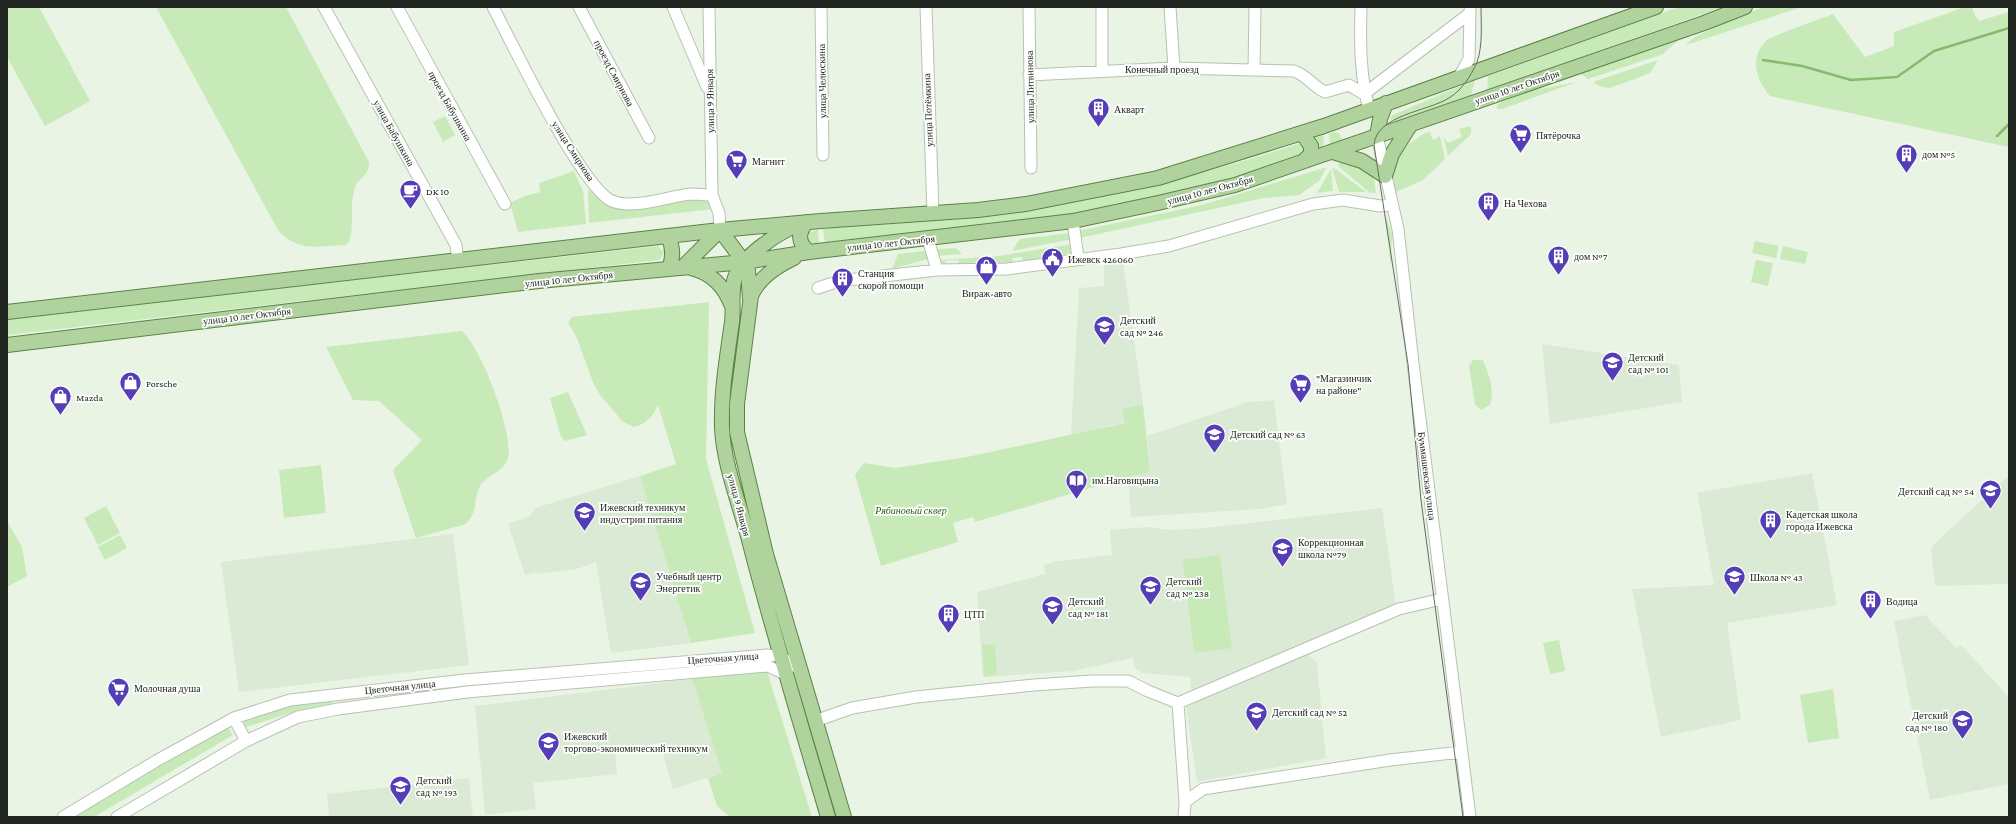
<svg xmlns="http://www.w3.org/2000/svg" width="2016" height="824" viewBox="0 0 2016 824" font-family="'Crimson Pro',serif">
<rect width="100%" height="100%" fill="#eaf4e5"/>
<path fill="#dbead4" d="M 1123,262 L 1143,404 L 1123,409 L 1125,422 L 1071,435 L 1079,288 L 1104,286 L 1104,264 Z
M 1542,344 L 1679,365 L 1682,402 L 1550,424 Z
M 1274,400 L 1287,504 L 1260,509 L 1131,517 L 1128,477 L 1150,472 L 1147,436 L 1248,402 Z
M 1812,473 L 1837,605 L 1727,623 L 1741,720 L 1661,737 L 1632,589 L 1714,585 L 1697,493 Z
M 2009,475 L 2009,584 L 1935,586 L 1931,549 L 1932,546 Z
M 640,476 L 691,643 L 611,653 L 596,562 L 577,569 L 536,574 L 535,572 L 525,575 L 508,524 L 530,516 L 535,508 Z
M 1382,508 L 1396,606 L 1192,692 L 1190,677 L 1142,673 L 1135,668 L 1133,658 L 1073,671 L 983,677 L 977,592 L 1045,574 L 1044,566 L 1052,562 L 1112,555 L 1110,530 L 1148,527 L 1170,530 L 1205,528 Z
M 453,534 L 469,665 L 239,692 L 221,562 Z
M 1925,615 L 1956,648 L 1961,645 L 2009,697 L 2009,784 L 1930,800 L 1894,621 Z
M 1309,655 L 1317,663 L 1326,758 L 1197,782 L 1186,707 L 1195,704 L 1195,700 L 1298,656 Z
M 692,679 L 722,773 L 673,789 L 660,743 L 615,750 L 617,774 L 533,783 L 536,809 L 485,815 L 475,706 Z
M 469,778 L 473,817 L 329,817 L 327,794 Z"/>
<path fill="#c8eab9" d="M 7,7 L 39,7 L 90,101 L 45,126 L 7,57 Z
M 156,7 L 286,7 L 369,162 C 369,178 358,176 355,188 C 349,205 355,225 349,242 L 345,245 C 317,246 299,253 278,230 Z
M 1679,7 L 1722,7 L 1487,91 L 1488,76 Z
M 1764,7 L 1802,7 L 1686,45 C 1695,33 1710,33 1720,23 Z
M 1965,7 L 1972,7 L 1975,15 L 1979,21 L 2009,12 L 2009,147 L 1770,96 C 1756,80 1749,58 1766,41 C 1773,35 1821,19 1833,14 L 1865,57 L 1894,46 L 1894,32 Z
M 1681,38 L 1663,54 L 1588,79 L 1581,74 Z
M 1658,60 L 1650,73 L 1627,82 L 1609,88 L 1599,86 L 1593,82 Z
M 1475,80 L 1471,96 L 1394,122 L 1391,120 L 1391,116 L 1395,114 Z
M 1577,82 L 1502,109 L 1498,109 L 1496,106 L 1500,103 L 1528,91 Z
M 445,116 L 455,135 L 443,142 L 433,122 Z
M 1471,126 L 1471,134 L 1448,156 L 1443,136 L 1448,143 L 1462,137 L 1459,129 Z
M 1334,132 L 1340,134 L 1342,141 L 1330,147 L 1329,134 Z
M 1430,132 L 1433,140 L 1440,136 L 1445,159 L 1423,180 L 1394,193 C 1390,168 1393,157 1413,141 C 1419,137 1423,133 1430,132 Z
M 1324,135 L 1323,150 L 1319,152 L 1314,138 Z
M 1304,142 L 1306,152 L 1232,180 L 1141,203 L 1032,222 L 825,243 L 823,229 C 893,223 965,221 1034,209 C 1126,195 1215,171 1304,142 Z
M 1347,162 L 1373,171 L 1376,193 L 1370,193 L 1337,165 L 1340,163 Z
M 1327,167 L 1319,181 L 1299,195 L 1264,198 L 1080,238 L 1080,232 L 1082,230 L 1202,205 Z
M 1332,168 L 1334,168 L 1366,192 L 1339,192 Z
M 1331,169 L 1333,191 L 1317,193 Z
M 574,171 L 583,191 L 586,224 L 518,232 L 510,203 L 525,196 L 540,192 L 539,183 Z
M 588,190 L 597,193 L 602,199 L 686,197 L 709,200 L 713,209 L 589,223 Z
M 1385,215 L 1392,234 L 1391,269 Z
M 818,230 L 819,243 L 807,244 L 806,233 Z
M 1070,233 L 1073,239 L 1012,251 L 1020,239 Z
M 1755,241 L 1779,246 L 1776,258 L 1752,253 Z
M 1073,244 L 1074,256 L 1023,261 L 1022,257 L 1013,258 L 1012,262 L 991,263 L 992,257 Z
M 658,246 L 664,253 L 659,260 L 7,335 L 7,319 Z
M 1783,246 L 1808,252 L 1805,264 L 1780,259 Z
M 956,248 L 962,254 L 936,256 L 938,249 Z
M 924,251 L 927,254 L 928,259 L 892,269 L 898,254 Z
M 987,257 L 989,264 L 959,265 L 958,260 L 945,261 L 945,265 L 940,263 L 938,260 Z
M 1756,260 L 1773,263 L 1768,286 L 1751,282 Z
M 709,302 L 706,459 L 755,633 L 691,643 L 640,476 L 676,464 L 658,405 C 653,416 647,424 634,427 L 623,422 L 600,395 L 593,382 L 577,338 L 568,323 L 572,317 Z
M 462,331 C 481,347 514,433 508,458 C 505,471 487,475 480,486 C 472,501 480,508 466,524 L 416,538 L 393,470 L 422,440 L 379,401 L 353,400 L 326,347 Z
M 1473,360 L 1483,360 C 1489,375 1495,390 1490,405 L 1481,410 L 1475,404 L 1469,366 Z
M 568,392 L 587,435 L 565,441 L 561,437 L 550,398 Z
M 1143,404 L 1150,472 L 1128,477 L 975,522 L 973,517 L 953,523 L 958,542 L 881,566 L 855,475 L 864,463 L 895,468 L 967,457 L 1125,423 L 1122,409 Z
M 321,465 L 326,513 L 284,518 L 279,470 Z
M 106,506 L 120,533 L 98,545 L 84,518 Z
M 7,521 L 22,547 L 27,576 L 7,587 Z
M 120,535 L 127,548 L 105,560 L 98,547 Z
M 1220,555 L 1232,648 L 1194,653 L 1183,560 Z
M 1559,640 L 1565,671 L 1550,674 L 1543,643 Z
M 995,644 L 997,675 L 984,677 L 982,645 Z
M 767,671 L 812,817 L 730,817 L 717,806 L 708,778 L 722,773 L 692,679 Z
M 1833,689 L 1839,738 L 1808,743 L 1800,695 Z
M 331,697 L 333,704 L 297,711 L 246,727 L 243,719 L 292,705 Z
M 227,726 L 233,735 L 94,817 L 72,817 Z"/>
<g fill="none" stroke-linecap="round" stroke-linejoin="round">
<path stroke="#87b96e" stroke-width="2.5" d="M 1763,60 L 1802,66 L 1851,80 L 1897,77 L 1934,51 L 2009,28
M 1997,136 L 2009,124"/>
<defs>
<path id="minor" d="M 324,7 L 456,245 L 458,261
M 397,7 L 505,204
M 493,7 C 512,43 581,187 612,201 C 633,210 669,196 691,194 C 697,194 705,195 712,195
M 579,7 L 649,138
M 673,7 L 707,87
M 709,7 L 712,195 L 719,213 L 720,230
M 821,7 L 823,155
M 926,7 L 933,213
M 1029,7 L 1031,168
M 1102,7 L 1102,70
M 1170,7 L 1174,68
M 1361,7 C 1360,41 1360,77 1369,109
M 1254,70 L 1255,7
M 1029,75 L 1174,68 L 1294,71 C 1307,75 1312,86 1325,92 L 1349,85 L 1364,94
M 1459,77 L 1469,59 L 1470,10
M 1364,94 L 1470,13
M 1377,136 L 1398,229 L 1413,363 L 1470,817
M 1073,221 L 1078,258
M 928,239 L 937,270
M 818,288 L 839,281 L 937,270 L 1007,269 L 1121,254 L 1169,246 L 1313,204 L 1343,200 L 1380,206 L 1392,205
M 1178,703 L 1399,609 L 1442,599
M 234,718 L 246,741
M 815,721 L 852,708 L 916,697 L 1034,685 L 1092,681 L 1128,681 L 1148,691 L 1178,703 L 1185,802 L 1184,817
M 1185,802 L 1203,789 L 1390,760 L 1461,752
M 63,817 L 156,761 L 234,718 L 290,700 L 465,680 L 766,655 L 780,656 L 799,669
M 117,817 L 246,741 L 298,717 L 338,709 L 467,692 L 768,666 L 785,674"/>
<path id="major" d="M 1302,133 L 1311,146 L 1311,154 L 1304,161
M 1377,136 L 1380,119 L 1386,103
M 1333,152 L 1362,161 L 1385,176 L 1392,154 L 1411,124
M 807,222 C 797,233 798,243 809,252
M 797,225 C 778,233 744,255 736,275 C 730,288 734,307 732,322 C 727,357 721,392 722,427 C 723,462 740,506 749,540 C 773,633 801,725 828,817
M 720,230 L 744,262 L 748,270 L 750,299
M 668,236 C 673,247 674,257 669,268
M 794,258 C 777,266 759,277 751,296 L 737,404 L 737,432 L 766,554 L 844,817
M 684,266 L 720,230
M 691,268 C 712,273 724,286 732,306
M 7,312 L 720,230 L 821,221 L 978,210 L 1026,204 L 1158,178 L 1324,126 L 1656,7
M 7,345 L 539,281 L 744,262 L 809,252 L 1073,221 L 1158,203 L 1235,185 L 1704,23 L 1745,7"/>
</defs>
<use href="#minor" stroke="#b7c1b2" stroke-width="13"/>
<use href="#major" stroke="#5c8347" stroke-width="16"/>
<use href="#minor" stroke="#fff" stroke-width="11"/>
<use href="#major" stroke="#b0d39d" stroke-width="14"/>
<path stroke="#666c63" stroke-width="1" d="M 1463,817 L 1421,500 L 1408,364 L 1374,145 C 1376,115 1429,111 1449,98 C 1462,90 1471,76 1477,62 C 1483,45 1481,25 1481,7"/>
</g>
<defs>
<symbol id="building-pin" viewBox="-11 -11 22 30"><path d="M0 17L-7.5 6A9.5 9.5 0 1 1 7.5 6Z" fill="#553db5" stroke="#fcfefb"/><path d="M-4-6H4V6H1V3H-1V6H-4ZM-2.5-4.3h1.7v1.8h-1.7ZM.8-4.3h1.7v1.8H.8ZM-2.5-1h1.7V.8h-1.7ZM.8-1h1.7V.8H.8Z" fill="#fff"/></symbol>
<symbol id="supermarket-pin" viewBox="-11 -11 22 30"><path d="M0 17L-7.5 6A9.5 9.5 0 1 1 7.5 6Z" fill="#553db5" stroke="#fcfefb"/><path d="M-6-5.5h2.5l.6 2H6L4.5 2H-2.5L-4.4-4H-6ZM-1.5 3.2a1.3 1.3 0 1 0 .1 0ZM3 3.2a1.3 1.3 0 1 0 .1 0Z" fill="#fff"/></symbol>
<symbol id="cafe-pin" viewBox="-11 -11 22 30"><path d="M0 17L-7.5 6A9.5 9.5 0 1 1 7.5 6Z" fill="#553db5" stroke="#fcfefb"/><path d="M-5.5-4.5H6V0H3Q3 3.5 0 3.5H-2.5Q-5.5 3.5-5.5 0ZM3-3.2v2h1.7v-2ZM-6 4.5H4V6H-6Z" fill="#fff"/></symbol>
<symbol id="civic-pin" viewBox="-11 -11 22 30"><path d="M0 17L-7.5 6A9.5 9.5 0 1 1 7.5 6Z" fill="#553db5" stroke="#fcfefb"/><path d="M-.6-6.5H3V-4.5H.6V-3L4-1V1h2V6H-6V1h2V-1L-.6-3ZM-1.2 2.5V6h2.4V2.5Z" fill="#fff"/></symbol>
<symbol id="shop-pin" viewBox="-11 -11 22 30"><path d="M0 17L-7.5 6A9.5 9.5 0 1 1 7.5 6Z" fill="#553db5" stroke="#fcfefb"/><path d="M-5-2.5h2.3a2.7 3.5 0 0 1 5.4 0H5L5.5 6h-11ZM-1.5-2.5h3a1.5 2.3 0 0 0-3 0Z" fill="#fff"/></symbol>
<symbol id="school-pin" viewBox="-11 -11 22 30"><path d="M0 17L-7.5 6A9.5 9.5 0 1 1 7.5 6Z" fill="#553db5" stroke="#fcfefb"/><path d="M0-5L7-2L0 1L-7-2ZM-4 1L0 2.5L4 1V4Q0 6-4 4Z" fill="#fff"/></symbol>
<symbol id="library-pin" viewBox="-11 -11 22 30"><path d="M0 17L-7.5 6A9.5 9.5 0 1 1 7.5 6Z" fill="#553db5" stroke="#fcfefb"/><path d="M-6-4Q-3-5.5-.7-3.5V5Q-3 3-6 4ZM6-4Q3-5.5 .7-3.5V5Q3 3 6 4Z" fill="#fff"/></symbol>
<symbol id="university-pin" viewBox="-11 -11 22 30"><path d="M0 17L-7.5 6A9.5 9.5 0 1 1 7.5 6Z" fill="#553db5" stroke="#fcfefb"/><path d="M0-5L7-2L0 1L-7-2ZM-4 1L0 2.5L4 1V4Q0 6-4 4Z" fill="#fff"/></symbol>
</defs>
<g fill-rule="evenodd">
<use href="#building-pin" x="1086" y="96" width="25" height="34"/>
<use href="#supermarket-pin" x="1508" y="122" width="25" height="34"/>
<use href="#building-pin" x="1894" y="142" width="25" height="34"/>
<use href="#supermarket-pin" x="724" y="148" width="25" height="34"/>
<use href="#cafe-pin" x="398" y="178" width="25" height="34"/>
<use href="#building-pin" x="1476" y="190" width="25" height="34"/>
<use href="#building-pin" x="1546" y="244" width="25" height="34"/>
<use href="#civic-pin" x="1040" y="246" width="25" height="34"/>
<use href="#shop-pin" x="974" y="254" width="25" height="34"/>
<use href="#building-pin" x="830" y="266" width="25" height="34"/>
<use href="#school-pin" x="1092" y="314" width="25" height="34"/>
<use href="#school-pin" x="1600" y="350" width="25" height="34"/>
<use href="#shop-pin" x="118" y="370" width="25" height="34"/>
<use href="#supermarket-pin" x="1288" y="372" width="25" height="34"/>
<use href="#shop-pin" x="48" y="384" width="25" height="34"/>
<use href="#school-pin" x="1202" y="422" width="25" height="34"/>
<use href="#library-pin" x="1064" y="468" width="25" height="34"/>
<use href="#school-pin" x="1978" y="478" width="25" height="34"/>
<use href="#university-pin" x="572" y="500" width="25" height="34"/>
<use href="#building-pin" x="1758" y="508" width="25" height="34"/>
<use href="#school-pin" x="1270" y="536" width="25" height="34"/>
<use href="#school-pin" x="1722" y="564" width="25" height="34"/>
<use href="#university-pin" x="628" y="570" width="25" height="34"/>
<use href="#school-pin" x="1138" y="574" width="25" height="34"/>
<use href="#building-pin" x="1858" y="588" width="25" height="34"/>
<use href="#school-pin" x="1040" y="594" width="25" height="34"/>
<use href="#building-pin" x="936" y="602" width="25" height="34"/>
<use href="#supermarket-pin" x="106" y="676" width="25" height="34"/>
<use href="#school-pin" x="1244" y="700" width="25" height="34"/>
<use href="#school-pin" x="1950" y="708" width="25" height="34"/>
<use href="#university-pin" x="536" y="730" width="25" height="34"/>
<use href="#school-pin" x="388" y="774" width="25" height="34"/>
</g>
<g text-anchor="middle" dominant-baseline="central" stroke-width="3.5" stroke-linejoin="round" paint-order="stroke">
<g font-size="10" fill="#222621" stroke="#fcfefb">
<text x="1162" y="69">Конечный проезд</text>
<text transform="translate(614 73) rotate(62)">проезд Смирнова</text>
<text transform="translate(822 81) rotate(-91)">улица Челюскина</text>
<text transform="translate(1030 87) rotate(-91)">улица Литвинова</text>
<text transform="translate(1517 87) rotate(-19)">улица 10 лет Октября</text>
<text transform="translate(710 101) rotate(-91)">улица 9 Января</text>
<text transform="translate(450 106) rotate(61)">проезд Бабушкина</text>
<text transform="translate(928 110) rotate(-92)">улица Потёмкина</text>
<text transform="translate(394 133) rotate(61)">улица Бабушкина</text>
<text transform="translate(573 151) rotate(57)">улица Смирнова</text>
<text transform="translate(1210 190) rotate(-15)">улица 10 лет Октября</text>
<text transform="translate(891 243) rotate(-6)">улица 10 лет Октября</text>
<text transform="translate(569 279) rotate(-6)">улица 10 лет Октября</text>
<text transform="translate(247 316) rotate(-7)">улица 10 лет Октября</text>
<text transform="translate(1427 476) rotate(83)">Буммашевская улица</text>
<text transform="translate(739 505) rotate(75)">улица 9 Января</text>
<text transform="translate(723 658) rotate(-4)">Цветочная улица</text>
<text transform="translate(400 687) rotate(-6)">Цветочная улица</text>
</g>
<g font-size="10" fill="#222621" stroke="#fcfefb" text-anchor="start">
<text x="1114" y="109">Акварт</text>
<text x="1536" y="135">Пятёрочка</text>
<text x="1922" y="154">дом №5</text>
<text x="752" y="161">Магнит</text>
<text x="426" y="191">DK 10</text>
<text x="1504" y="203">На Чехова</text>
<text x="1574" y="256">дом №7</text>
<text x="1068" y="259">Ижевск 426060</text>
<text x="858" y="273">Станция<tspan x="858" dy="12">скорой помощи</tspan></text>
<text x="987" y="293" text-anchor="middle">Вираж-авто</text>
<text x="1120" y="320">Детский<tspan x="1120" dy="12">сад № 246</tspan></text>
<text x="1628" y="357">Детский<tspan x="1628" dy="12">сад № 101</tspan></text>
<text x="1316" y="378">"Магазинчик<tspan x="1316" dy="12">на районе"</tspan></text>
<text x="146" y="383">Porsche</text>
<text x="76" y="397">Mazda</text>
<text x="1230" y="434">Детский сад № 63</text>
<text x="1092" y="480">им.Наговицына</text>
<text x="1974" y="491" text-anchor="end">Детский сад № 54</text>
<text x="600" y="507">Ижевский техникум<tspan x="600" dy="12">индустрии питания</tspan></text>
<text x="1786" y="514">Кадетская школа<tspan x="1786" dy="12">города Ижевска</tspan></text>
<text x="1298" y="542">Коррекционная<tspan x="1298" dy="12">школа №79</tspan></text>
<text x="656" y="576">Учебный центр<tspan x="656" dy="12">Энергетик</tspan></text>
<text x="1750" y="577">Школа № 43</text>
<text x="1166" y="581">Детский<tspan x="1166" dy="12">сад № 238</tspan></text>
<text x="1068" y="601">Детский<tspan x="1068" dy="12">сад № 181</tspan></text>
<text x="1886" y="601">Водица</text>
<text x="964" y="614">ЦТП</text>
<text x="134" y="688">Молочная душа</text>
<text x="1272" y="712">Детский сад № 52</text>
<text x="1948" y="715" text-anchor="end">Детский<tspan x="1948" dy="12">сад № 180</tspan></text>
<text x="564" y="736">Ижевский<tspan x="564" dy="12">торгово-экономический техникум</tspan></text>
<text x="416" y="780">Детский<tspan x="416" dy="12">сад № 193</tspan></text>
</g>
<g font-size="10" font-style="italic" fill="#326014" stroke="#fcfefb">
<text x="911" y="510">Рябиновый сквер</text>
</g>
</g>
<rect width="2016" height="824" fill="none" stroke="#222621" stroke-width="16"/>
</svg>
